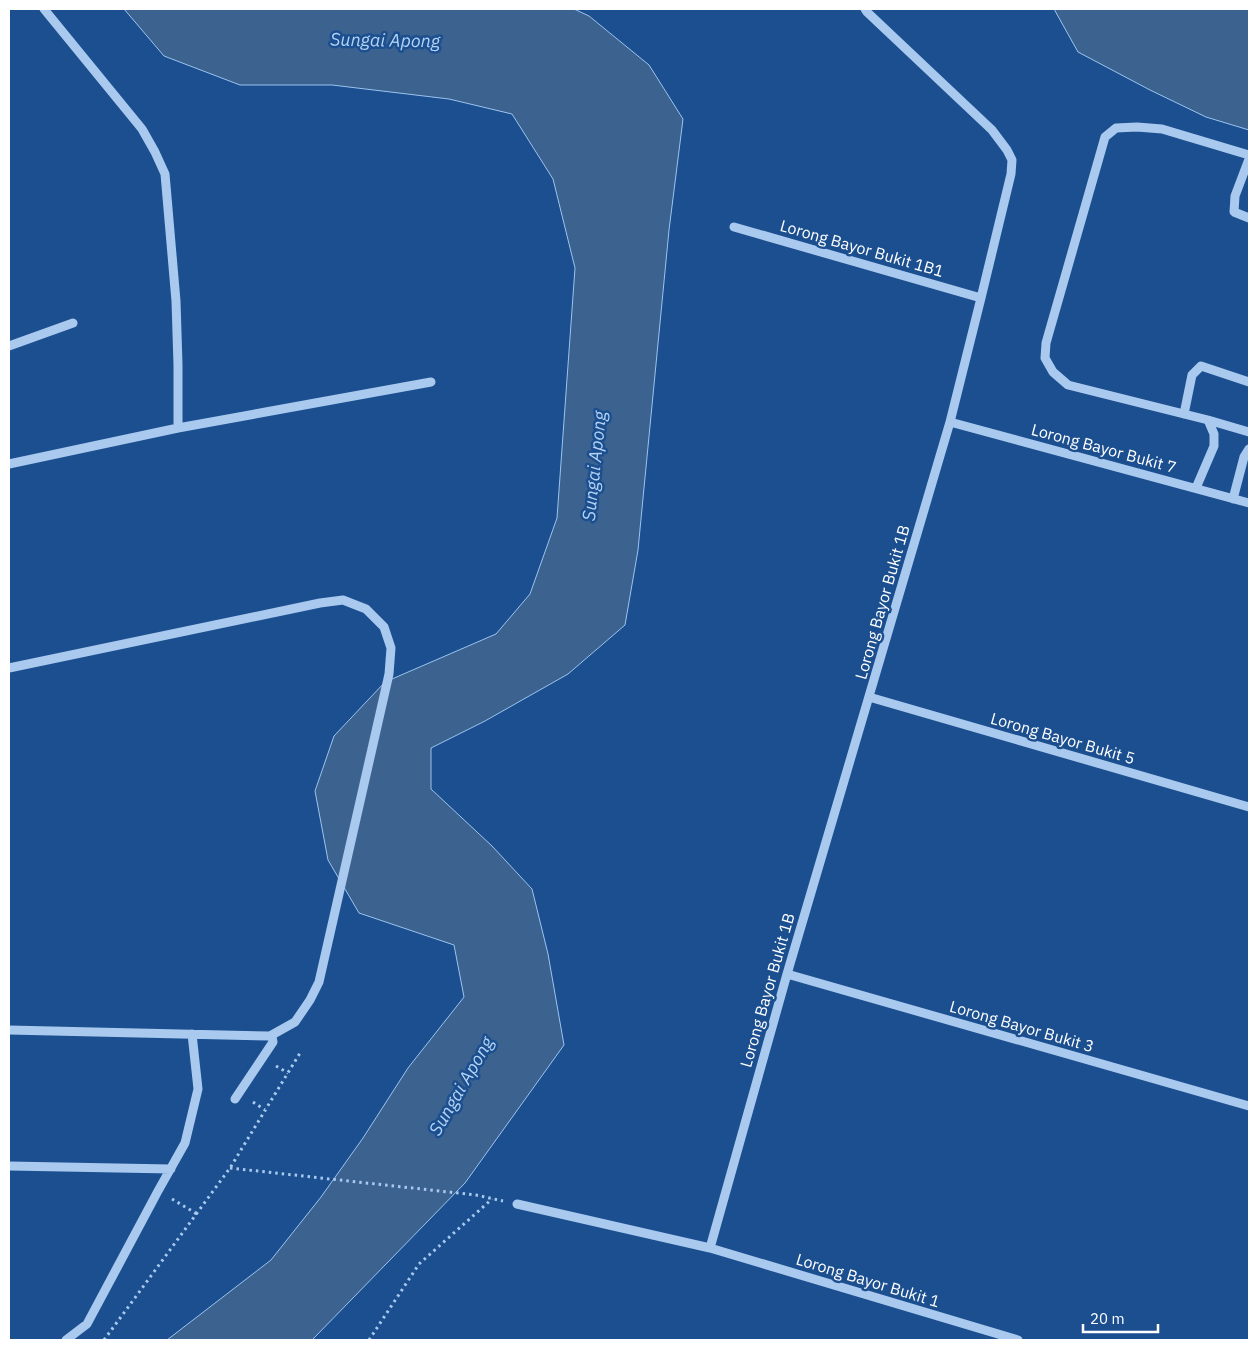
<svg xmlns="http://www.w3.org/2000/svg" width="1258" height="1349" viewBox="0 0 1258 1349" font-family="'IBM Plex Sans',sans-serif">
<rect width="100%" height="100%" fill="#1b4f8f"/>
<path fill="#3c6290" stroke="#9cc4f0" d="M 124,9 L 574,9 L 589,16 L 649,65 L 683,119 L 669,230 L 638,550 L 625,625 L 568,674 L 485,721 L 431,748 L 431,789 L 492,846 L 532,889 L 548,954 L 564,1045 L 465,1183 L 312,1340 L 167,1340 L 271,1260 L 321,1197 L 363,1138 L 408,1068 L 464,997 L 454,945 L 359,913 L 328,860 L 315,791 L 334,736 L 385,682 L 496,634 L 530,594 L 557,518 L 575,268 L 553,179 L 512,114 L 449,99 L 332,85 L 240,85 L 164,56 Z
M 1054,9 L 1249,9 L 1249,130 L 1206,117 L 1150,90 L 1078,52 Z"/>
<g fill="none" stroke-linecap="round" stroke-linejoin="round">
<path stroke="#a9c9ee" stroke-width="3" stroke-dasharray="2.5 4" stroke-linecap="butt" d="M 276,1066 L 288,1073
M 253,1102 L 265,1110
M 230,1168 L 476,1195 L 503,1201
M 172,1199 L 197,1214
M 104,1340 L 230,1168 L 300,1053
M 369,1340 L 419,1264 L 492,1199"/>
<path stroke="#a9c9ee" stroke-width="9" d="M 44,9 L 142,129 L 155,152 L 165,174 L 176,301 L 178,365 L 178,428
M 1249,159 L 1235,196 L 1234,212 L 1249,218
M 734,227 L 981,298
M 9,346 L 73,323
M 1184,414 L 1192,375 L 1201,366 L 1249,382
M 1208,420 L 1249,432
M 950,422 L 1249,503
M 9,464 L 178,428 L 431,382
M 1196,488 L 1214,446 L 1214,434 L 1208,420 L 1068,385 L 1053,372 L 1045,358 L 1046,343 L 1105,137 L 1116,128 L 1137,127 L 1162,129 L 1249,155
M 1233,499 L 1244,457 L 1249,449
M 9,668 L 320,603 L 343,600 L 366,609 L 384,627 L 391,648 L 389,674 L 319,982 L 310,1000 L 295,1022 L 270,1036
M 869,697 L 1249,807
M 787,974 L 1249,1106
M 9,1030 L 270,1036 L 272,1037 L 273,1042 L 235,1099
M 9,1166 L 171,1169
M 517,1204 L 710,1248 L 1018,1340
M 710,1248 L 787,974 L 950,422 L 981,298 L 1011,174 L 1012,160 L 1007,150 L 992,130 L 867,12 L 865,9
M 66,1340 L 87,1324 L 158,1191 L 185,1143 L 198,1089 L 192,1034"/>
</g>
<g text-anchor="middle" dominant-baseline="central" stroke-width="5" stroke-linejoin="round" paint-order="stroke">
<g font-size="16" fill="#fff" stroke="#1b4f8f">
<text transform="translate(862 248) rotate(16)">Lorong Bayor Bukit 1B1</text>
<text transform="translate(1104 448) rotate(15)">Lorong Bayor Bukit 7</text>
<text transform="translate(882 602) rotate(-74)">Lorong Bayor Bukit 1B</text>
<text transform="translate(1063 738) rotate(16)">Lorong Bayor Bukit 5</text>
<text transform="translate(767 990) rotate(-74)">Lorong Bayor Bukit 1B</text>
<text transform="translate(1022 1026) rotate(16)">Lorong Bayor Bukit 3</text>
<text transform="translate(868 1280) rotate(17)">Lorong Bayor Bukit 1</text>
</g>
<g font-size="18" font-style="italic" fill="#b5d3f5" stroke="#1b4f8f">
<text transform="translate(385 40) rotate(1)">Sungai Apong</text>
<text transform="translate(594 466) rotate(-84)">Sungai Apong</text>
<text transform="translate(461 1086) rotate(-60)">Sungai Apong</text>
</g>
</g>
<rect width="1258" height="1349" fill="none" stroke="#ffffff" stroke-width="20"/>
<path d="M1083 1324v8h75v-8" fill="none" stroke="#ffffff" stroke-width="2.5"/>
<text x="1090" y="1324" font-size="15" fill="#ffffff" stroke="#1b4f8f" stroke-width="4" paint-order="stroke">20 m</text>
</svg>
